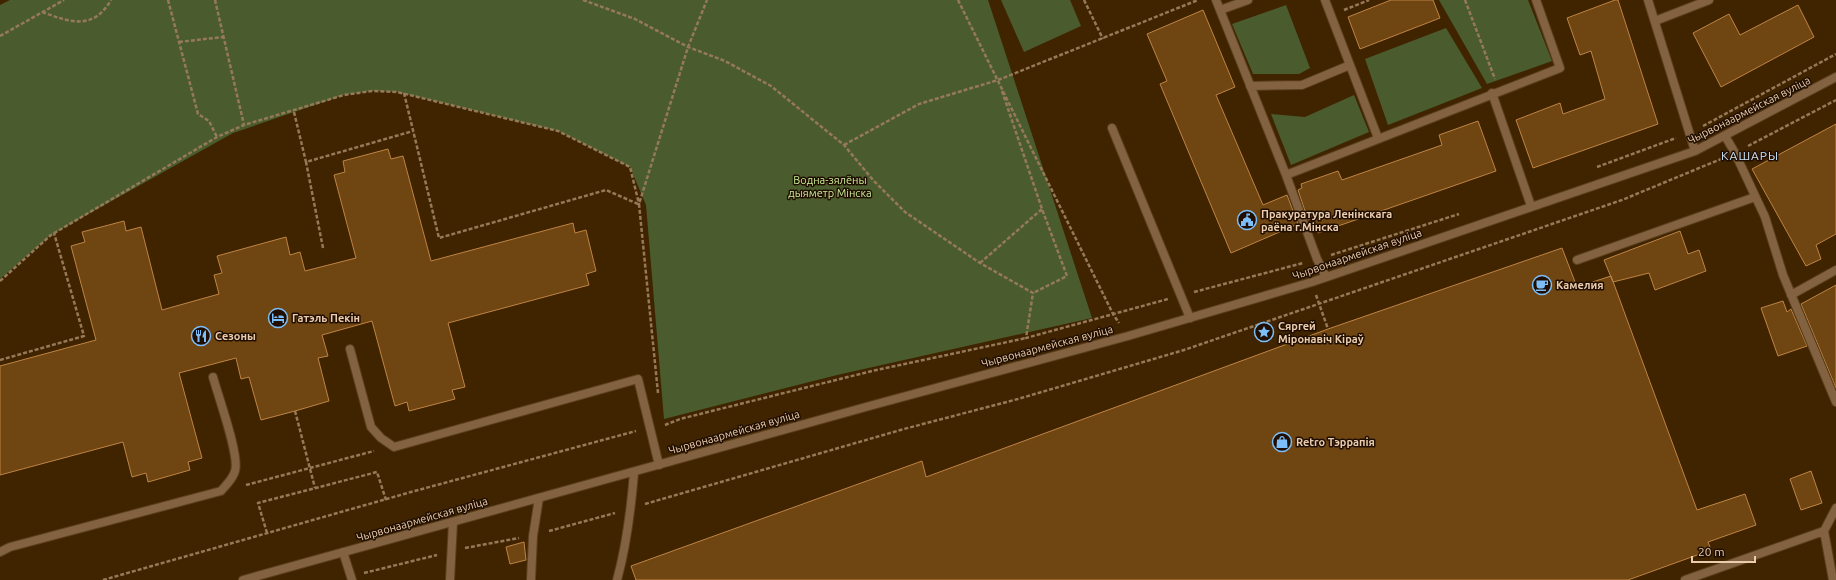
<svg xmlns="http://www.w3.org/2000/svg" width="1836" height="580" viewBox="0 0 1836 580" font-family="Ubuntu,sans-serif">
<rect width="100%" height="100%" fill="#402400"/>
<path fill="#4a5c2d" d="M 10,0 L 988,0 L 1092,318 L 837,375 L 664,419 L 646,205 L 630,167 L 558,131 L 397,92 L 372,91 L 344,95 L 233,133 L 51,235 L 0,279 L 0,5 Z
M 1001,0 L 1070,0 L 1081,26 L 1024,52 Z
M 1439,0 L 1528,0 L 1552,61 L 1487,84 Z
M 1286,5 L 1310,68 L 1299,74 L 1253,74 L 1232,24 Z
M 1446,28 L 1482,88 L 1388,125 L 1365,59 Z
M 1354,95 L 1369,132 L 1291,165 L 1271,114 L 1305,117 Z"/>
<path fill="#6f4512" stroke="#be8445" d="M 1391,0 L 1433,0 L 1440,18 L 1360,49 L 1348,17 Z
M 1615,0 L 1618,0 L 1658,124 L 1533,168 L 1516,120 L 1560,103 L 1563,114 L 1605,99 L 1591,51 L 1580,55 L 1567,18 Z
M 1798,5 L 1814,37 L 1721,87 L 1693,33 L 1729,14 L 1740,35 Z
M 1203,10 L 1235,87 L 1216,95 L 1263,205 L 1287,195 L 1298,224 L 1231,253 L 1160,84 L 1167,81 L 1147,34 Z
M 1478,121 L 1496,171 L 1318,233 L 1313,218 L 1308,220 L 1298,190 L 1302,188 L 1301,184 L 1338,171 L 1342,180 L 1442,145 L 1439,135 Z
M 1836,124 L 1836,234 L 1816,245 L 1821,259 L 1806,266 L 1752,169 Z
M 388,149 L 391,159 L 403,156 L 431,261 L 573,223 L 575,233 L 586,230 L 596,271 L 586,274 L 589,285 L 448,323 L 465,387 L 452,390 L 455,399 L 409,411 L 407,402 L 395,406 L 372,321 L 322,335 L 328,356 L 318,358 L 329,401 L 295,411 L 261,420 L 249,377 L 241,379 L 236,358 L 179,373 L 202,458 L 188,462 L 190,470 L 148,482 L 146,473 L 132,477 L 123,442 L 0,475 L 0,366 L 96,340 L 71,246 L 85,242 L 82,232 L 124,221 L 126,231 L 141,227 L 162,310 L 219,294 L 214,275 L 222,273 L 217,256 L 286,237 L 290,255 L 300,252 L 305,271 L 356,258 L 334,175 L 345,172 L 343,161 Z
M 1680,231 L 1688,254 L 1699,250 L 1706,271 L 1655,290 L 1649,273 L 1613,282 L 1604,260 Z
M 1562,248 L 1577,287 L 1611,276 L 1697,510 L 1745,494 L 1756,525 L 1708,542 L 1711,550 L 1628,580 L 636,580 L 631,566 L 922,461 L 926,477 L 1328,329 Z
M 1836,285 L 1836,388 L 1801,304 Z
M 1783,301 L 1787,312 L 1791,309 L 1807,346 L 1778,356 L 1761,308 Z
M 1811,471 L 1822,503 L 1801,510 L 1790,479 Z
M 524,542 L 526,560 L 510,564 L 506,547 Z"/>
<g fill="none" stroke-linecap="round" stroke-linejoin="round">
<defs>
<path id="lane" d="M 1216,0 L 1286,175 L 1317,259 L 1326,277
M 1325,0 L 1378,138
M 1220,10 L 1248,0
M 1655,21 L 1709,0
M 1250,86 L 1302,85 L 1350,65
M 1492,93 L 1531,206
M 1112,128 L 1190,318
M 1725,136 L 1735,153 L 1765,217 L 1783,275 L 1836,402
M 1286,175 L 1560,68 L 1536,0
M 1577,260 L 1755,197
M 1791,295 L 1836,270
M 350,349 L 371,427 L 381,438 L 394,447 L 638,379 L 659,465
M 1824,531 L 1833,580
M 0,552 L 10,547 L 221,491 C 226,485 233,479 235,471 C 240,456 218,396 213,377
M 343,552 L 352,580
M 450,580 L 453,522
M 531,580 L 533,536 L 539,498
M 617,580 C 627,544 631,509 634,473
M 1685,580 L 1824,531 L 1836,508"/>
<path id="street" d="M 1648,0 L 1695,151
M 243,580 L 873,405 L 1128,336 L 1312,282 L 1695,151 L 1836,77"/>
</defs>
<use href="#lane" stroke="#5b3f1c" stroke-width="10"/>
<use href="#street" stroke="#5b3f1c" stroke-width="10"/>
<path stroke="#967958" stroke-width="2.5" stroke-dasharray="4 2" stroke-linecap="butt" d="M 168,0 L 198,114 L 209,121 L 217,137
M 215,0 L 244,125
M 583,0 L 635,19 L 688,47 L 725,61 L 771,86 L 844,145 L 873,180 L 905,212 L 980,263 L 1033,293 L 1026,338 L 1168,299
M 958,0 L 1113,314 L 1119,323
M 1084,0 L 1103,39
M 1465,0 L 1495,79
M 1344,10 L 1369,0
M 42,12 C 70,22 93,31 111,0
M 0,36 L 64,0
M 179,42 L 223,37
M 1002,91 L 1042,209 L 1067,276 L 1033,293
M 404,93 L 439,238 L 606,190 L 638,204
M 294,112 L 306,162
M 1703,126 L 1836,54
M 844,145 L 919,104 L 998,80 L 1198,0
M 1748,146 L 1836,100
M 1597,167 L 1676,138
M 323,248 L 306,162 L 413,131
M 1331,255 L 1459,214
M 980,263 L 1042,209
M 0,281 L 51,235 L 217,137 L 244,125 L 344,95 L 372,91 L 397,92 L 558,131 L 630,167 L 639,204
M 1194,292 L 1303,263
M 1316,295 L 1328,329
M 0,360 L 84,336 L 54,233
M 658,393 L 639,204 L 688,47 L 707,0
M 295,411 L 315,488
M 665,425 L 680,419 L 872,371 L 1026,338
M 246,485 L 374,451
M 645,504 L 904,429 L 1018,399 L 1184,350 L 1622,200 L 1721,159
M 549,531 L 615,513
M 267,533 L 258,503 L 377,472 L 386,500
M 465,548 L 519,538
M 364,573 L 437,555
M 103,580 L 411,492 L 636,431"/>
<use href="#lane" stroke="#826240" stroke-width="8"/>
<use href="#street" stroke="#826240" stroke-width="8"/>
</g>
<defs>
<symbol id="civic-ring" viewBox="-11 -11 22 22"><circle r="9.5" fill="#200f00" stroke="#7cbef9" stroke-width="1.5"/><path d="M-.6-6.5H3V-4.5H.6V-3L4-1V1h2V6H-6V1h2V-1L-.6-3ZM-1.2 2.5V6h2.4V2.5Z" fill="#7cbef9"/></symbol>
<symbol id="cafe-ring" viewBox="-11 -11 22 22"><circle r="9.5" fill="#200f00" stroke="#7cbef9" stroke-width="1.5"/><path d="M-5.5-4.5H6V0H3Q3 3.5 0 3.5H-2.5Q-5.5 3.5-5.5 0ZM3-3.2v2h1.7v-2ZM-6 4.5H4V6H-6Z" fill="#7cbef9"/></symbol>
<symbol id="hotel-ring" viewBox="-11 -11 22 22"><circle r="9.5" fill="#200f00" stroke="#7cbef9" stroke-width="1.5"/><path d="M-6-4.5h1.5V1H6V5H4.5V3h-9V5H-6ZM-4 0a1.8 1.8 0 1 1 3.6 0ZM.5 0V-2.5h3Q6-2.5 6 0Z" fill="#7cbef9"/></symbol>
<symbol id="sight-ring" viewBox="-11 -11 22 22"><circle r="9.5" fill="#200f00" stroke="#7cbef9" stroke-width="1.5"/><path d="M0-6L1.8-2.2L6-1.7L2.9 1.2L3.7 5.4L0 3.3L-3.7 5.4L-2.9 1.2L-6-1.7L-1.8-2.2Z" fill="#7cbef9"/></symbol>
<symbol id="restaurant-ring" viewBox="-11 -11 22 22"><circle r="9.5" fill="#200f00" stroke="#7cbef9" stroke-width="1.5"/><path d="M-5-6h1v4h1v-4h1v4h1v-4h1v5L-1.5 .5V6h-2V.5L-5-1ZM5-6V6H3V1.5H1.5Q1.5-4 5-6Z" fill="#7cbef9"/></symbol>
<symbol id="shop-ring" viewBox="-11 -11 22 22"><circle r="9.5" fill="#200f00" stroke="#7cbef9" stroke-width="1.5"/><path d="M-5-2.5h2.3a2.7 3.5 0 0 1 5.4 0H5L5.5 6h-11ZM-1.5-2.5h3a1.5 2.3 0 0 0-3 0Z" fill="#7cbef9"/></symbol>
</defs>
<g fill-rule="evenodd">
<use href="#civic-ring" x="1236" y="209" width="22" height="22"/>
<use href="#cafe-ring" x="1531" y="274" width="22" height="22"/>
<use href="#hotel-ring" x="267" y="307" width="22" height="22"/>
<use href="#sight-ring" x="1253" y="321" width="22" height="22"/>
<use href="#restaurant-ring" x="190" y="325" width="22" height="22"/>
<use href="#shop-ring" x="1271" y="431" width="22" height="22"/>
</g>
<g text-anchor="middle" dominant-baseline="central" stroke-width="3" stroke-linejoin="round" paint-order="stroke">
<g font-size="11" fill="#ebccae" stroke="#200f00">
<text transform="translate(1749 110) rotate(-27)">Чырвонаармейская вуліца</text>
<text transform="translate(1357 254) rotate(-19)">Чырвонаармейская вуліца</text>
<text transform="translate(1047 346) rotate(-15)">Чырвонаармейская вуліца</text>
<text transform="translate(734 432) rotate(-16)">Чырвонаармейская вуліца</text>
<text transform="translate(422 519) rotate(-16)">Чырвонаармейская вуліца</text>
</g>
<g font-size="11" fill="#c9eb98" stroke="#200f00">
<text x="830" y="180">Водна-зялёны<tspan x="830" dy="13">дыяметр Мінска</tspan></text>
</g>
<g font-size="11" font-weight="bold" fill="#ebccae" stroke="#200f00" text-anchor="start">
<text x="1261" y="214">Пракуратура Ленінскага<tspan x="1261" dy="13">раёна г.Мінска</tspan></text>
<text x="1556" y="285">Камелия</text>
<text x="292" y="318">Гатэль Пекін</text>
<text x="1278" y="326">Сяргей<tspan x="1278" dy="13">Міронавіч Кіраў</tspan></text>
<text x="215" y="336">Сезоны</text>
<text x="1296" y="442">Retro Тэррапія</text>
</g>
<g font-size="12" letter-spacing="1" fill="#cce4fa" stroke="#200f00">
<text x="1750" y="155">КАШАРЫ</text>
</g>
</g>
<path d="M1692 556v6h63v-6" fill="none" stroke="#ebccae" stroke-width="2"/>
<text x="1698" y="556" font-size="12" fill="#ebccae" stroke="#200f00" stroke-width="3" paint-order="stroke">20 m</text>
</svg>
